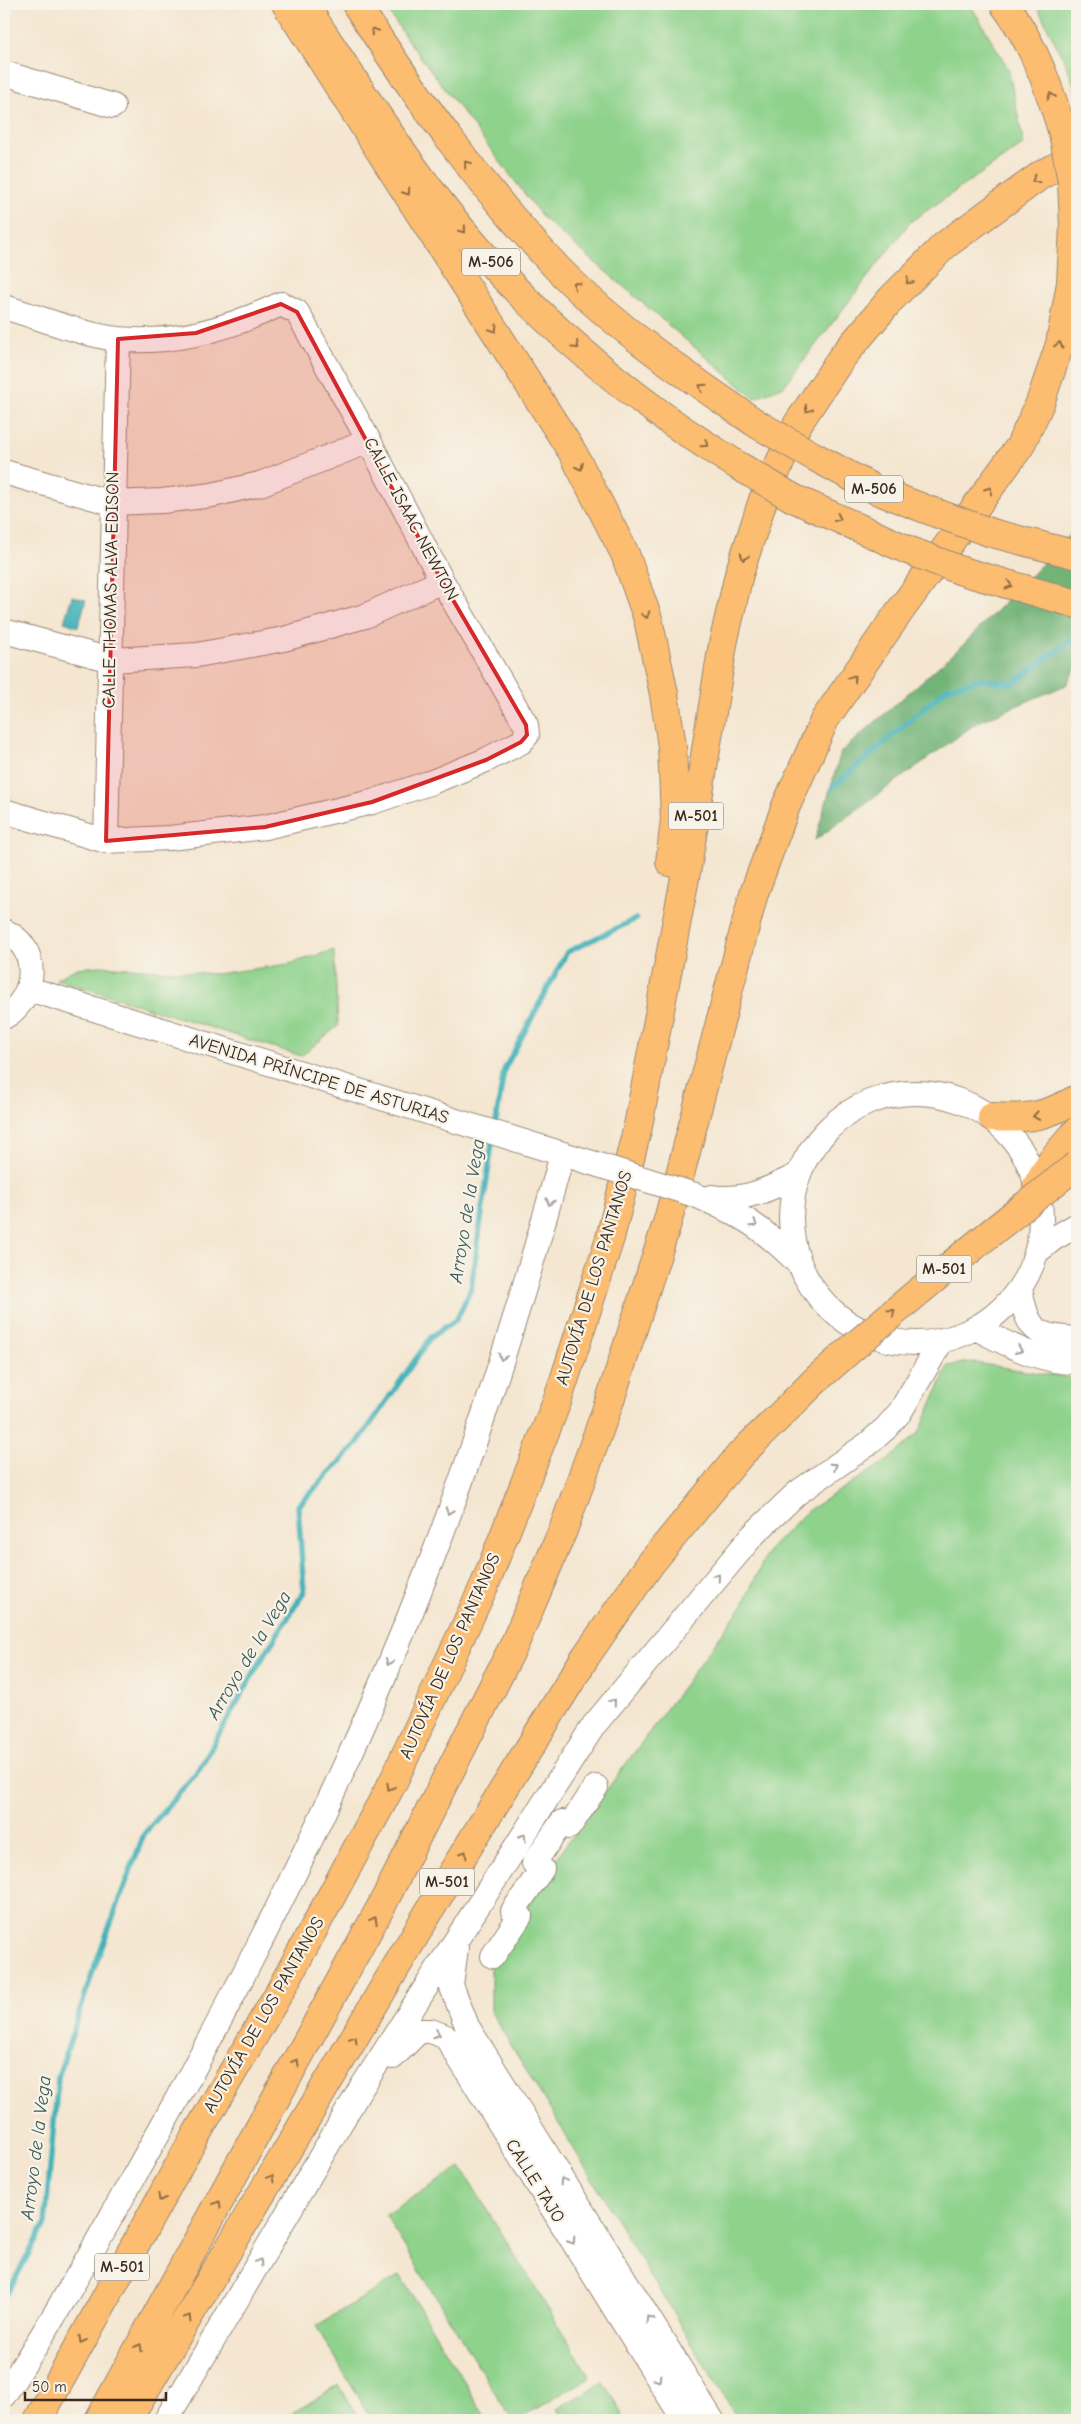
<svg xmlns="http://www.w3.org/2000/svg" width="1081" height="2424" viewBox="0 0 1081 2424" font-family="'Comic Neue',sans-serif">
<rect width="100%" height="100%" fill="#f7f3e8"/>
<filter id="ink" filterUnits="userSpaceOnUse"><feTurbulence type="fractalNoise" baseFrequency=".02" numOctaves="2"/><feDisplacementMap in="SourceGraphic" scale="10" xChannelSelector="R" yChannelSelector="G"/><feConvolveMatrix kernelMatrix="1 2 1 2 8 2 1 2 1" color-interpolation-filters="sRGB"/></filter>
<filter id="wash" filterUnits="userSpaceOnUse"><feTurbulence type="fractalNoise" baseFrequency=".0096" numOctaves="4" result="noise"/><feDisplacementMap in="SourceGraphic" scale="20" xChannelSelector="R" yChannelSelector="G"/><feGaussianBlur stdDeviation="1.12" result="paint"/><feColorMatrix in="noise" values="0 0 0 0 0 0 0 0 0 0 0 0 0 0 0 0 0 1.4 0 .05"/><feComposite in="paint" operator="in"/></filter>
<g filter="url(#wash)">
<rect width="100%" height="100%" fill="#f4e6d0"/>
<path fill="#8ed28c" stroke="#647e55" d="M 384,4 L 970,4 L 1008,68 L 1024,144 L 910,222 L 784,386 L 754,398 L 543,218 L 406,38 Z
M 1036,4 L 1077,4 L 1077,94 L 1069,71 Z
M 334,950 L 338,1026 L 301,1056 L 56,979 L 77,968 L 100,966 L 216,974 L 289,964 Z
M 969,1362 L 1077,1379 L 1077,2420 L 738,2420 L 491,2012 L 491,1969 L 558,1856 L 742,1606 L 768,1551 L 807,1511 L 888,1460 L 919,1433 L 948,1366 Z
M 461,2167 L 590,2377 L 517,2420 L 512,2420 L 385,2215 Z
M 400,2275 L 487,2420 L 372,2420 L 316,2326 Z
M 603,2382 L 626,2420 L 564,2420 L 557,2409 Z
M 339,2385 L 361,2420 L 281,2420 Z"/>
<path fill="#72b478" stroke="#566f4b" d="M 1077,528 L 1077,666 L 1066,685 L 978,722 L 815,840 L 841,752 L 962,646 Z"/>
<path fill="#42b2ba" stroke="#3e6e6c" d="M 72,596 L 86,600 L 78,627 L 64,622 Z"/>
<g fill="none" stroke-linecap="round" stroke-linejoin="round">
<path stroke="#42b2ba" stroke-width="5.5" d="M 832,788 L 947,688 L 981,679 L 1012,684 L 1077,636
M 495,1128 L 504,1070 L 567,952 L 636,919
M 4,2299 L 45,2224 L 58,2077 L 94,1968 L 144,1834 L 198,1771 L 260,1662 L 304,1592 L 298,1506 L 356,1445 L 431,1337 L 457,1319 L 471,1289 L 493,1137"/>
</g>
</g>
<g filter="url(#ink)">
<g fill="none" stroke-linecap="round" stroke-linejoin="round">
<defs>
<path id="minor" d="M 4,73 L 113,106
M 4,307 C 38,317 83,335 118,339 C 173,345 232,327 281,304 L 297,312 L 369,441 L 442,581 L 526,725 L 527,735 L 521,742 L 486,760 L 432,782 L 372,802 L 265,827 L 170,838 L 106,841 L 4,811
M 4,472 L 112,503 L 162,501 L 212,495 L 260,484 L 369,441
M 4,631 L 111,660 L 197,655 L 284,639 L 365,616 L 442,581
M 106,841 L 118,339
M 4,931 C 42,947 37,999 4,1017
M 29,989 L 592,1163
M791 1218a125 125 0 1 1 250 0a125 125 0 1 1-250 0Z
M 695,1195 C 742,1215 762,1227 798,1263
M 712,1197 C 743,1202 770,1189 798,1175
M 1038,1251 L 1053,1239 L 1077,1225
M 1020,1288 C 1027,1330 1035,1337 1077,1339
M 976,1328 C 1009,1345 1039,1362 1077,1362
M 456,1948 L 451,1985 L 467,2026 L 712,2420
M 493,1956 L 520,1916 L 513,1911 L 542,1869 L 534,1863 L 562,1822 L 569,1827 L 596,1787
M 393,2057 L 419,2031 L 431,2031 L 446,2037 L 684,2420
M 4,2395 C 56,2317 101,2235 147,2153 C 255,1962 353,1764 432,1559 C 483,1427 525,1291 562,1155
M 166,2420 L 360,2090 L 594,1725 L 753,1535 L 797,1493 L 868,1444 L 886,1428 L 900,1412 L 942,1340"/>
<path id="major" d="M 304,4 C 359,88 412,174 479,250 C 531,309 592,363 655,410 C 681,430 709,447 737,465
M 356,4 C 417,98 482,189 560,271 C 618,330 689,377 757,424
M 815,457 L 876,490 L 936,513
M 793,498 L 908,550
M 992,533 L 1077,555
M 962,571 L 1077,604
M 992,1117 C 1029,1119 1044,1117 1077,1099
M 1037,1185 L 1051,1161 L 1077,1131"/>
<path id="highway" d="M 286,4 L 573,453 L 625,554 L 648,619 L 664,694 L 672,746 L 675,820 L 670,862
M 1004,4 C 1034,43 1050,90 1064,137
M 38,2420 L 193,2140 L 280,1991 L 393,1782 L 485,1584 L 558,1399 L 610,1238 L 638,1126 L 687,867 L 723,644 L 739,574 L 763,500 L 797,425 L 842,357 L 892,298 L 945,245 L 1041,175 L 1077,156
M 99,2420 L 383,1903 L 514,1645 L 563,1530 L 610,1400 L 668,1220 L 754,893 L 786,806 L 825,719 L 897,615 L 1020,446 L 1040,403 L 1060,344 L 1071,283 L 1074,226 L 1072,182
M 127,2420 L 449,1878 L 586,1656 L 651,1563 L 740,1455 L 817,1379"/>
</defs>
<use href="#minor" stroke="#988877" stroke-width="26"/>
<use href="#major" stroke="#988877" stroke-width="30"/>
<use href="#highway" stroke="#988877" stroke-width="30"/>
<use href="#minor" stroke="#fff" stroke-width="24"/>
<use href="#major" stroke="#fcbd6f" stroke-width="28"/>
<use href="#highway" stroke="#fcbd6f" stroke-width="28"/>
<defs>
<path id="minor-bridge" d="M 592,1163 L 695,1195"/>
<path id="major-bridge" d="M 757,424 L 815,457
M 737,465 L 793,498
M 936,513 L 992,533
M 908,550 L 962,571"/>
<path id="highway-bridge" d="M 1064,137 L 1072,182
M 817,1379 C 901,1304 988,1234 1077,1165"/>
</defs>
<use href="#minor-bridge" stroke="#988877" stroke-width="26" stroke-linecap="butt"/>
<use href="#major-bridge" stroke="#988877" stroke-width="30" stroke-linecap="butt"/>
<use href="#highway-bridge" stroke="#988877" stroke-width="30" stroke-linecap="butt"/>
<use href="#minor-bridge" stroke="#fff" stroke-width="24"/>
<use href="#major-bridge" stroke="#fcbd6f" stroke-width="28"/>
<use href="#highway-bridge" stroke="#fcbd6f" stroke-width="28"/>
</g>
<defs><path id="oneway-chevron" d="M-2-3.5L2.5 0L-2 3.5" fill="none" stroke-width="1.6" stroke-linecap="round" stroke-linejoin="round" transform="scale(1.25)"/></defs>
<g stroke="#926c42">
<use href="#oneway-chevron" transform="translate(374 31) rotate(-123)"/>
<use href="#oneway-chevron" transform="translate(1051 96) rotate(-109)"/>
<use href="#oneway-chevron" transform="translate(467 164) rotate(-129)"/>
<use href="#oneway-chevron" transform="translate(1035 180) rotate(145)"/>
<use href="#oneway-chevron" transform="translate(407 192) rotate(57)"/>
<use href="#oneway-chevron" transform="translate(463 230) rotate(51)"/>
<use href="#oneway-chevron" transform="translate(909 281) rotate(135)"/>
<use href="#oneway-chevron" transform="translate(576 285) rotate(-138)"/>
<use href="#oneway-chevron" transform="translate(494 329) rotate(58)"/>
<use href="#oneway-chevron" transform="translate(1059 345) rotate(-75)"/>
<use href="#oneway-chevron" transform="translate(576 346) rotate(42)"/>
<use href="#oneway-chevron" transform="translate(702 387) rotate(-146)"/>
<use href="#oneway-chevron" transform="translate(808 409) rotate(124)"/>
<use href="#oneway-chevron" transform="translate(705 444) rotate(34)"/>
<use href="#oneway-chevron" transform="translate(580 467) rotate(63)"/>
<use href="#oneway-chevron" transform="translate(989 490) rotate(-54)"/>
<use href="#oneway-chevron" transform="translate(838 518) rotate(25)"/>
<use href="#oneway-chevron" transform="translate(744 557) rotate(108)"/>
<use href="#oneway-chevron" transform="translate(1009 585) rotate(16)"/>
<use href="#oneway-chevron" transform="translate(646 615) rotate(72)"/>
<use href="#oneway-chevron" transform="translate(853 678) rotate(-56)"/>
<use href="#oneway-chevron" transform="translate(1036 1116) rotate(171)"/>
<use href="#oneway-chevron" transform="translate(892 1312) rotate(-40)"/>
<use href="#oneway-chevron" transform="translate(390 1787) rotate(118)"/>
<use href="#oneway-chevron" transform="translate(464 1854) rotate(-58)"/>
<use href="#oneway-chevron" transform="translate(374 1920) rotate(-61)"/>
<use href="#oneway-chevron" transform="translate(354 2039) rotate(-59)"/>
<use href="#oneway-chevron" transform="translate(296 2062) rotate(-61)"/>
<use href="#oneway-chevron" transform="translate(271 2178) rotate(-59)"/>
<use href="#oneway-chevron" transform="translate(161 2198) rotate(119)"/>
<use href="#oneway-chevron" transform="translate(218 2204) rotate(-61)"/>
<use href="#oneway-chevron" transform="translate(188 2318) rotate(-59)"/>
<use href="#oneway-chevron" transform="translate(82 2340) rotate(119)"/>
<use href="#oneway-chevron" transform="translate(139 2347) rotate(-61)"/>
</g>
<g stroke="#a79f9a">
<use href="#oneway-chevron" transform="translate(550 1202) rotate(104)"/>
<use href="#oneway-chevron" transform="translate(754 1224) rotate(35)"/>
<use href="#oneway-chevron" transform="translate(1019 1350) rotate(23)"/>
<use href="#oneway-chevron" transform="translate(502 1357) rotate(108)"/>
<use href="#oneway-chevron" transform="translate(834 1466) rotate(-33)"/>
<use href="#oneway-chevron" transform="translate(449 1511) rotate(110)"/>
<use href="#oneway-chevron" transform="translate(717 1577) rotate(-50)"/>
<use href="#oneway-chevron" transform="translate(389 1662) rotate(113)"/>
<use href="#oneway-chevron" transform="translate(613 1702) rotate(-50)"/>
<use href="#oneway-chevron" transform="translate(523 1837) rotate(-57)"/>
<use href="#oneway-chevron" transform="translate(437 2034) rotate(20)"/>
<use href="#oneway-chevron" transform="translate(563 2181) rotate(-122)"/>
<use href="#oneway-chevron" transform="translate(572 2241) rotate(58)"/>
<use href="#oneway-chevron" transform="translate(259 2262) rotate(-59)"/>
<use href="#oneway-chevron" transform="translate(649 2319) rotate(-122)"/>
<use href="#oneway-chevron" transform="translate(658 2379) rotate(58)"/>
</g>
</g>
<path fill="#d62828" fill-opacity="0.2" stroke="#d62828" stroke-width="4" stroke-linejoin="round" d="M 281,304 L 297,312 L 442,581 L 526,725 L 527,735 L 521,742 L 486,760 L 372,802 L 265,827 L 106,841 L 118,339 L 196,333 Z"/>
<g text-anchor="middle" dominant-baseline="central" stroke-width="4.5" stroke-linejoin="round" paint-order="stroke">
<g fill="#f7f3e8" stroke="#73665b" stroke-width="1">
<rect x="462" y="248.5" width="58" height="27" rx="4"/>
<rect x="845" y="475.5" width="58" height="27" rx="4"/>
<rect x="668.5" y="802.5" width="55" height="27" rx="4"/>
<rect x="916.5" y="1255.5" width="55" height="27" rx="4"/>
<rect x="419.5" y="1868.5" width="55" height="27" rx="4"/>
<rect x="94.5" y="2253.5" width="55" height="27" rx="4"/>
</g>
<g font-size="16" font-weight="bold" fill="#3b2a1e">
<text x="491" y="262">M-506</text>
<text x="874" y="489">M-506</text>
<text x="696" y="816">M-501</text>
<text x="944" y="1269">M-501</text>
<text x="447" y="1882">M-501</text>
<text x="122" y="2267">M-501</text>
</g>
<g font-size="18" fill="#3b2a1e" stroke="#f7f3e8">
<text transform="translate(411 519) rotate(62)">CALLE ISAAC NEWTON</text>
<text transform="translate(111 590) rotate(-89)">CALLE THOMAS ALVA EDISON</text>
<text transform="translate(319 1079) rotate(17)">AVENIDA PRÍNCIPE DE ASTURIAS</text>
<text transform="translate(594 1278) rotate(-73)">AUTOVÍA DE LOS PANTANOS</text>
<text transform="translate(450 1656) rotate(-66)">AUTOVÍA DE LOS PANTANOS</text>
<text transform="translate(264 2015) rotate(-60)">AUTOVÍA DE LOS PANTANOS</text>
<text transform="translate(535 2181) rotate(58)">CALLE TAJO</text>
</g>
<g font-size="19" font-style="italic" fill="#3d5a55" stroke="#f7f3e8">
<text transform="translate(467 1211) rotate(-81)">Arroyo de la Vega</text>
<text transform="translate(249 1655) rotate(-59)">Arroyo de la Vega</text>
<text transform="translate(36 2148) rotate(-83)">Arroyo de la Vega</text>
</g>
</g>
<rect width="1081" height="2424" fill="none" stroke="#f7f3e8" stroke-width="20"/>
<path d="M25 2392v8h141v-8" fill="none" stroke="#3b2a1e" stroke-width="2.5"/>
<text x="32" y="2392" font-size="15" fill="#3b2a1e" stroke="#f7f3e8" stroke-width="4" paint-order="stroke">50 m</text>
</svg>
